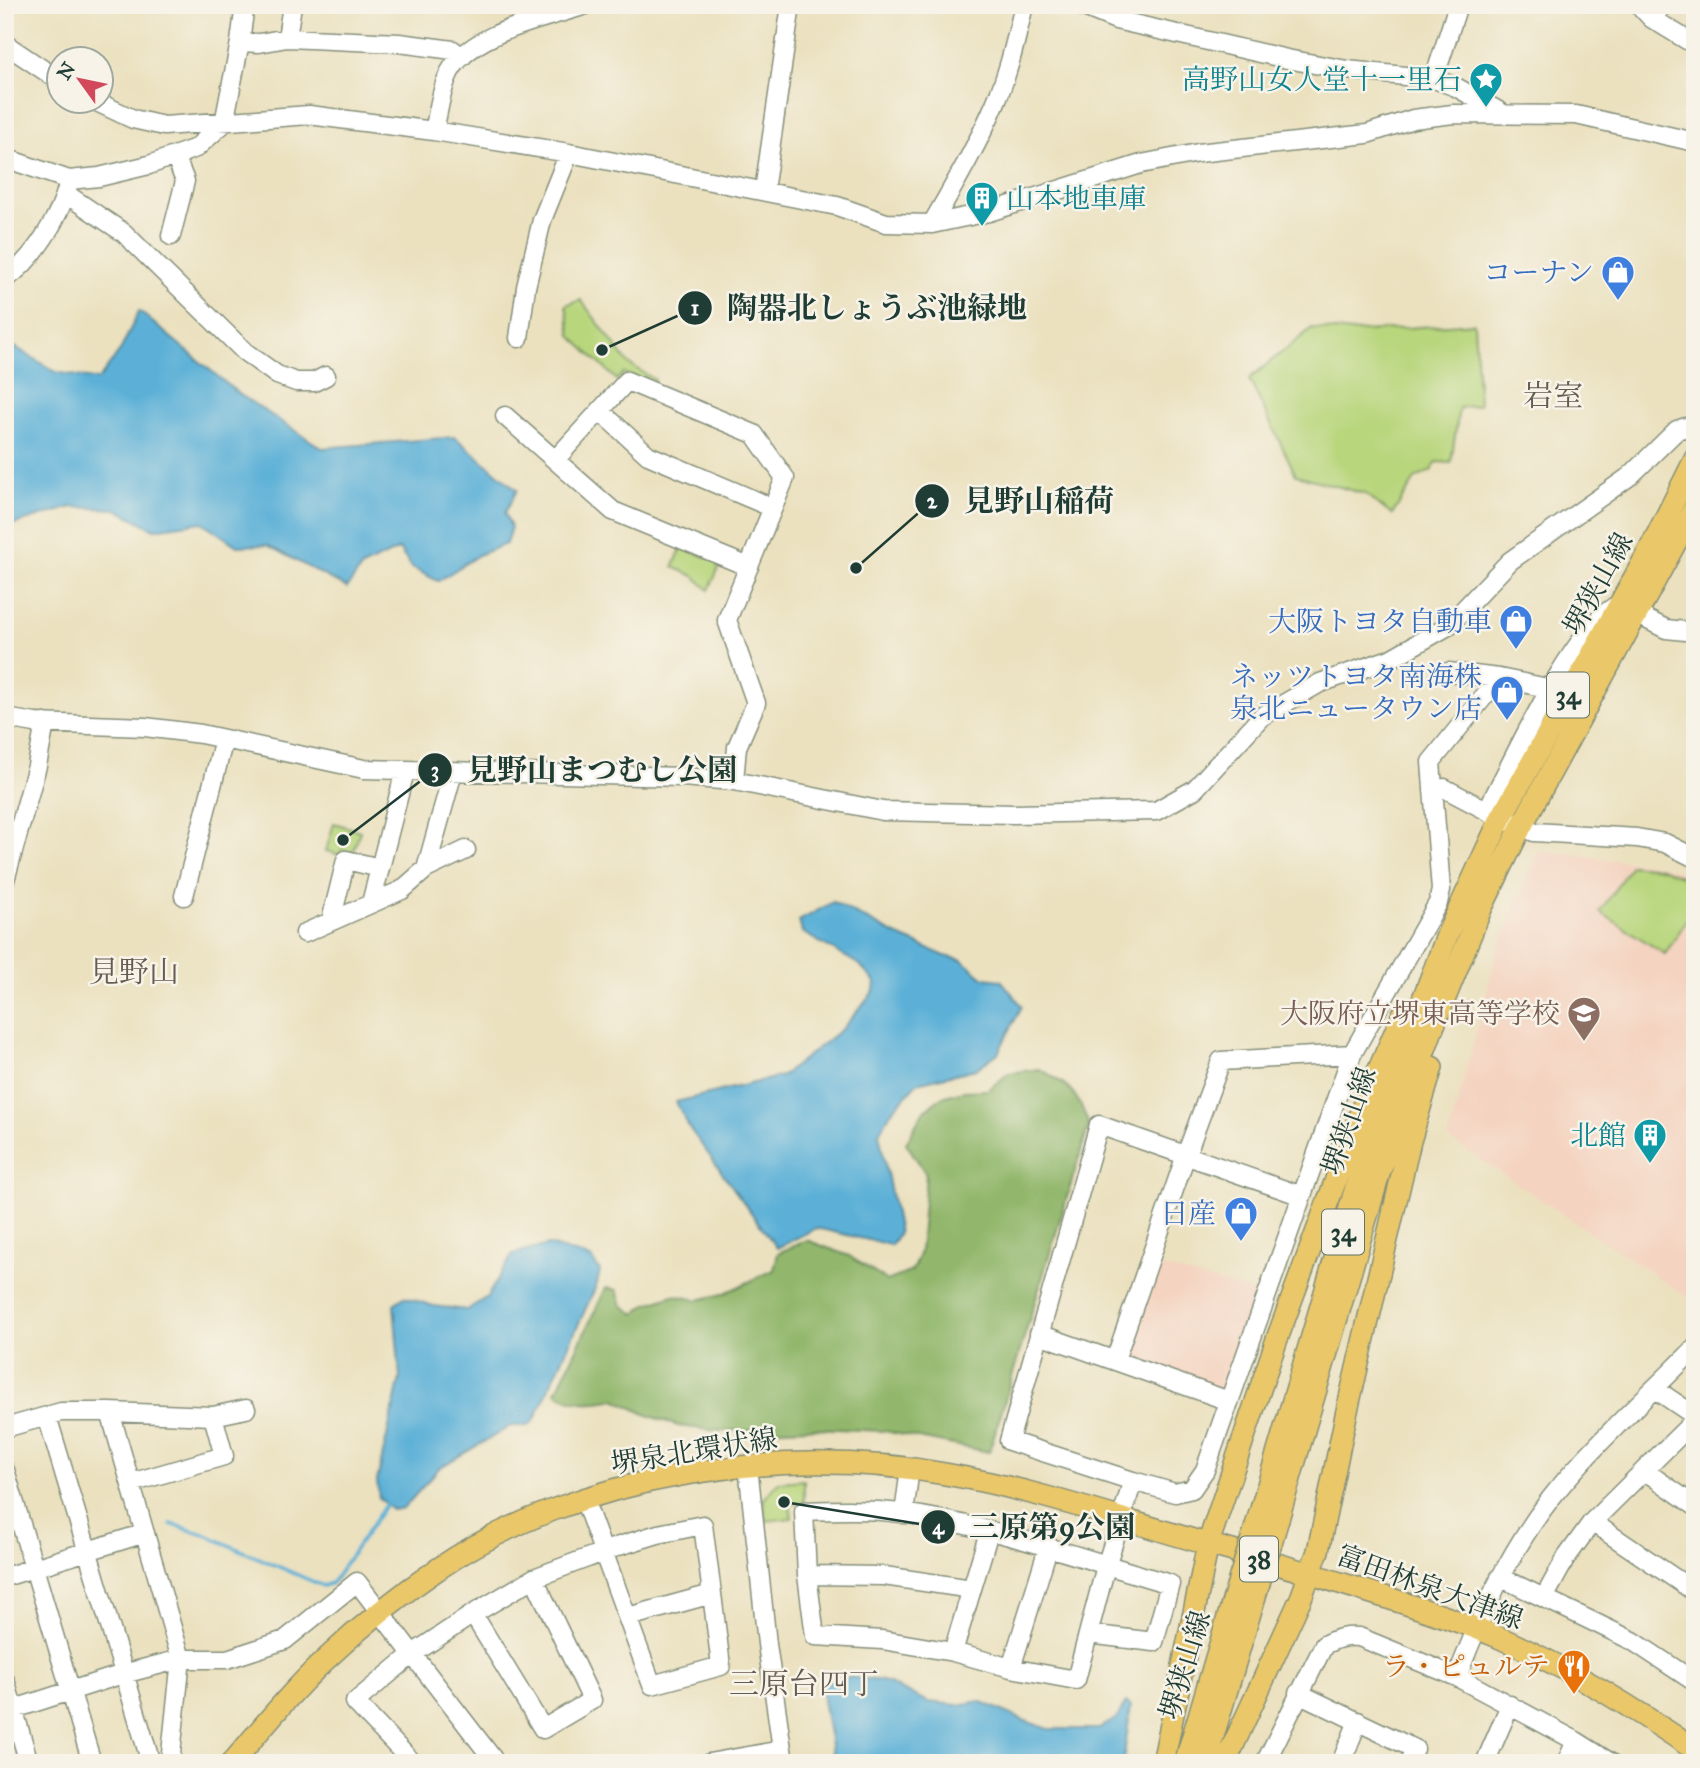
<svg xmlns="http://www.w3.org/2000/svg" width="1700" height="1768" viewBox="0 0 1700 1768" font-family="'IM FELL Great Primer','Noto Serif JP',serif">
<rect width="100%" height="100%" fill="#f7f3e8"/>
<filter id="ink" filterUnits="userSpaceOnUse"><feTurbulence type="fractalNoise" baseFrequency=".0143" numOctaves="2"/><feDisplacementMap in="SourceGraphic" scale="14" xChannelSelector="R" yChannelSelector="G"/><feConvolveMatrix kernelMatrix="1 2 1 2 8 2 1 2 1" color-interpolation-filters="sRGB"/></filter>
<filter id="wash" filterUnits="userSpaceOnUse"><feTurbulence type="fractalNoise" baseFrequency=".00686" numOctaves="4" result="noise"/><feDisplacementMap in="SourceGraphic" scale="28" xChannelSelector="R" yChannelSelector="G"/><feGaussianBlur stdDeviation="1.57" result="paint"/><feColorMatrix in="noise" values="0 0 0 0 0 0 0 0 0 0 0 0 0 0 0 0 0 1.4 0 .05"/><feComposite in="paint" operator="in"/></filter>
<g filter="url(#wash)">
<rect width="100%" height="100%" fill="#ebe1bf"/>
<path fill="#f4d3c0" d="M 1538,850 L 1663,866 L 1695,877 L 1695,1302 L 1448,1138 L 1498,949 Z
M 1159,1266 L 1256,1293 L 1221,1391 L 1128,1360 Z"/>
<path fill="#b8d67c" stroke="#6c8a58" stroke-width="2" d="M 581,300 L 629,364 L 655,380 L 653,386 L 624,373 L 617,380 L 571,336 L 566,305 Z
M 1474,323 L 1479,405 L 1459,408 L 1451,463 L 1437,462 L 1431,471 L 1416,478 L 1392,515 L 1365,494 L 1296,475 L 1249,379 L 1312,328 L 1352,332 Z
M 682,547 L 721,563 L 709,590 L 694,576 L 673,567 Z
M 334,823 L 360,831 L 353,853 L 342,850 L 340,855 L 326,851 Z
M 1631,865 L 1661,868 L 1695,882 L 1695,917 L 1690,915 L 1665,954 L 1600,912 Z
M 804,1480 L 804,1503 L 790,1504 L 792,1518 L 767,1521 L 763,1500 L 778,1482 Z"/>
<path fill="#92b76c" stroke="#587a50" stroke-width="2" d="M 1039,1069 C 1071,1086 1076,1091 1089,1125 L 989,1452 L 884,1431 L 813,1428 L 719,1431 L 678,1426 L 645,1414 L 615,1399 C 596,1403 573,1406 556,1392 L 606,1288 L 617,1290 L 622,1305 L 635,1314 L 648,1304 L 673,1295 L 698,1300 L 723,1294 L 774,1270 L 778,1253 L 807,1240 L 849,1256 L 887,1281 L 912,1271 L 920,1252 L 926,1174 L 906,1143 L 923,1112 L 942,1097 L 963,1091 L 988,1090 L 1009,1073 Z"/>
<path fill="#5cb0d7" stroke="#3e7686" stroke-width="2" d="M 139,311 L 239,394 L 322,448 L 455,437 L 517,490 L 505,513 L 511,527 L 506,544 L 480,554 L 438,581 L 412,568 L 399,549 L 362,567 L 347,588 L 267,545 L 237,546 L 202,522 L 154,529 L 116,509 L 72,507 L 5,527 L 5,341 L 56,372 L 98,380 L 120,351 Z
M 833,902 L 896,935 L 945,956 L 962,960 L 984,978 L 1001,980 L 1022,1006 L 998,1053 L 976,1069 L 917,1083 L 891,1112 L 879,1133 L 899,1233 L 891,1245 L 816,1228 L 777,1248 L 690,1129 L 676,1102 L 782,1076 L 843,1028 L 874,991 L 875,982 L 860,965 L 802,932 L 799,921 Z
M 549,1245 L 591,1258 L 600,1271 L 597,1284 L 534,1421 L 527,1426 L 511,1426 L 439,1468 L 404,1508 L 393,1510 L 379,1498 L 377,1481 L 400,1378 L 394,1304 L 404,1297 L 434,1306 L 467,1310 L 487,1297 L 513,1254 Z
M 851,1677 L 883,1681 L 928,1702 L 957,1705 L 980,1701 L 1023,1720 L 1048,1729 L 1099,1729 L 1117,1718 L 1126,1702 L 1131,1706 L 1123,1763 L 834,1763 L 820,1682 Z"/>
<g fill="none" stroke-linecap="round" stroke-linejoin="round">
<path stroke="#5cb0d7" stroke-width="3.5" d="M 171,1524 L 206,1535 L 323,1586 L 332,1583 L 386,1504"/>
</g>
</g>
<g filter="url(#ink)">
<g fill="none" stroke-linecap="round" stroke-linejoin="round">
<defs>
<path id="minor" d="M 1079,5 L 1116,20 L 1287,59 L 1347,70 L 1434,79 L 1456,87 L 1502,113
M 1639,5 L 1651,18 L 1695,45
M 1651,18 L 1664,5
M 287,38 L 292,5
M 240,42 L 259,43 L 287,38 L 399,43 L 453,50 L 462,57
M 5,44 L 60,81
M 1434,79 L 1458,5
M 97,102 L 133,119 L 164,126 L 309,115 L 434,131 L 569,153 L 837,206 L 886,223 L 932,224 L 989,212 L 1141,164 L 1198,153 L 1367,134 L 1413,119 L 1453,114 L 1576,115 L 1695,142
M 434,131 C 438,114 440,95 447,78 C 464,33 544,19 586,5
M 5,158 L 69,180 L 99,177 L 149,165 L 196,148 L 224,123 L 240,42 L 245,5
M 764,191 L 791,5
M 66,194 L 124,233 L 245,352 L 277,375 L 296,382 L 314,382 L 326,376
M 932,224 C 954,185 977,146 995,104 C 1009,72 1016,39 1024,5
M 171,236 L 185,181 L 175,156
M 5,279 C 33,261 60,217 68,185
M 519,338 L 526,287 L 542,220 L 569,153
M 600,411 L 648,455 L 773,508
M 505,416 L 613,511 L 749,567
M 555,460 L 627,381 L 754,434 L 785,478 L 727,620 L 756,703 L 737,747 L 734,781
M 1636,614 L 1666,629 L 1695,632
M 1448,672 L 1499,678
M 5,718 L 35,723 L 145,727 L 201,734 L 364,769 L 682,777 L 734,781 L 883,811 L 1014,814 L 1156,811 L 1195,789 L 1261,717 L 1320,683 L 1390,659 L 1448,626 L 1510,561 L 1630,476 L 1677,430 L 1686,427 L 1695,432
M 1433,790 L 1444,788 L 1501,818 L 1534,832 L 1637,838 L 1665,843 L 1695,858
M 1487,810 C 1513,761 1570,634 1614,607
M 426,869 L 453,772
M 5,880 L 37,766 L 45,723
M 184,896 L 224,739
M 371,903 L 405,771
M 331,921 L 346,860 L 380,868
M 305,933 L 402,890 L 426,869 L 466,850
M 1039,1334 L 1229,1401
M 1115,1360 L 1186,1155 L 1221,1061 L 1352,1054
M 1655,1389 L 1695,1416
M 110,1412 L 213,1416 L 246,1409
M 47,1416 L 151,1763
M 5,1428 L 61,1412 L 110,1412 L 181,1659 L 170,1763
M 748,1466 L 767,1644 L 784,1763
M 5,1470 L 92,1763
M 1645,1471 L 1695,1506
M 1133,1481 L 1009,1441 L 1099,1125 L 1302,1196
M 131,1483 L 224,1456 L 213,1416
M 584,1499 L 652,1685 L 721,1666 L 712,1594
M 904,1514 L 910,1468
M 1592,1522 L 1695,1592
M 807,1575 L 884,1576 L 972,1589
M 5,1577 L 145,1533
M 1500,1577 L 1544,1598 L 1566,1558 L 1592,1522 L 1695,1420
M 1544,1598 L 1633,1641 L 1695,1682
M 473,1614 L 543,1729 L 592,1700 L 534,1578
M 1088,1634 L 1154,1642 L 1170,1584 C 1082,1559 992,1525 901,1513 C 870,1509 836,1510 804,1511 L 807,1575 L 815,1636 L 882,1640 L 953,1652 L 1011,1668 L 1076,1680 L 1106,1566 L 1133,1481 L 1175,1493 L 1192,1489 L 1205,1470 L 1352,1054 L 1438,903 L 1441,890 L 1431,762 L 1499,678 L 1552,689
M 953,1652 L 989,1532
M 1011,1668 L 1048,1548
M 1457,1677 C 1481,1614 1509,1552 1551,1498 C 1594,1444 1647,1397 1695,1348
M 5,1680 L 29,1763
M 1298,1693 L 1415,1749 L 1409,1763
M 5,1712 L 123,1674 L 181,1659 L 227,1659 L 285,1640 L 357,1582 L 493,1759 L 487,1763
M 413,1763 L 355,1702 L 414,1653 L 473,1614 L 534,1578 L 619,1546 L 658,1534 L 703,1525 L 712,1594 L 628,1617
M 709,1763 L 782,1750
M 1265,1763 L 1324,1645 C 1337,1638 1345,1636 1359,1637 L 1457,1677 L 1576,1741 L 1611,1763
M 1341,1763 L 1358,1721
M 1485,1763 L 1510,1705
M 1566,1763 L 1576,1741"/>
<path id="major" d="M 1253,1536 L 1372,1133 L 1448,933 L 1501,818 L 1648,553 L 1695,459
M 1271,1543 L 1380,1171 L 1432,1030 L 1481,909 L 1521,827 L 1695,507
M 232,1763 C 262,1728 291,1692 324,1661 C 360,1627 398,1596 438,1569 C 577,1474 782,1444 945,1474 C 1033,1489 1119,1519 1204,1543 C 1262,1559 1319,1576 1375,1594 C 1417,1607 1458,1620 1498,1637 C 1567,1667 1633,1707 1695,1750
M 1163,1763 L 1208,1544 L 1277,1339 L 1365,1101 L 1403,1014
M 1185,1763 L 1240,1577
M 1205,1763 L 1259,1583
M 1225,1763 L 1301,1598 L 1318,1551 L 1346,1415 L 1410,1141 L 1432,1067"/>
</defs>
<use href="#minor" stroke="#858f7a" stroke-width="21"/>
<use href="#major" stroke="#858f7a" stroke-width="24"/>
<use href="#minor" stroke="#fff" stroke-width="18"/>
<use href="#major" stroke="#eac769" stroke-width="21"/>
<defs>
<path id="major-bridge" d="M 1240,1577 L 1253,1536
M 1259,1583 L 1271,1543"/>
</defs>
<use href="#major-bridge" stroke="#858f7a" stroke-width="24" stroke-linecap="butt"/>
<use href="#major-bridge" stroke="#eac769" stroke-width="21"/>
</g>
</g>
<defs>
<symbol id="sight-pin" viewBox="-11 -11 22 30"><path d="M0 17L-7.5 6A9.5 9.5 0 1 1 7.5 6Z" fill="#0f9aa8" stroke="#f7f3e8"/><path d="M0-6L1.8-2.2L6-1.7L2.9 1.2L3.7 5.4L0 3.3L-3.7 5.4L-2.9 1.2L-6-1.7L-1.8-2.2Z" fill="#fff"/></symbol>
<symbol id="building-pin" viewBox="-11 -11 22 30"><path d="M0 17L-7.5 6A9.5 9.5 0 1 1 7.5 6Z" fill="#0f9aa8" stroke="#f7f3e8"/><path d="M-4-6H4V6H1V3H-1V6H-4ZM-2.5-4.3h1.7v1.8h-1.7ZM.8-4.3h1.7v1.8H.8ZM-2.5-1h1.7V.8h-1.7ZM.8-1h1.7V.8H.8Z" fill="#fff"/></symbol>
<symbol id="shop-pin" viewBox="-11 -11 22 30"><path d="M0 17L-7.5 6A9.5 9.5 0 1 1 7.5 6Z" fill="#3f7fe0" stroke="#f7f3e8"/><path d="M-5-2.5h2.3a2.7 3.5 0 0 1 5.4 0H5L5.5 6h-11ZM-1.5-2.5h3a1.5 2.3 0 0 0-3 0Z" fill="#fff"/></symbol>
<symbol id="school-pin" viewBox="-11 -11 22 30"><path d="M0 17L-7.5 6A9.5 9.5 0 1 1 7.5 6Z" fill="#8d6e63" stroke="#f7f3e8"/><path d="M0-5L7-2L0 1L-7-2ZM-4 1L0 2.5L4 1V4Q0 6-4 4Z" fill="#fff"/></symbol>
<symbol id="restaurant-pin" viewBox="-11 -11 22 30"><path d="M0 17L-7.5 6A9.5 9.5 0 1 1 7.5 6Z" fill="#e8710a" stroke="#f7f3e8"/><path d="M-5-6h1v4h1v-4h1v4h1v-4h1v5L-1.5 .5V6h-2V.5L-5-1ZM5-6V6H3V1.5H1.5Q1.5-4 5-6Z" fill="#fff"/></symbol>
</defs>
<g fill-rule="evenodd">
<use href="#sight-pin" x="1467" y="60" width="38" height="52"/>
<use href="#building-pin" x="963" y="179" width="38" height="52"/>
<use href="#shop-pin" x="1599" y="253" width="38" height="52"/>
<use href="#shop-pin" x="1497" y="602" width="38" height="52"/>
<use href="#shop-pin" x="1488" y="673" width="38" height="52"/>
<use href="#school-pin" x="1565" y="994" width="38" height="52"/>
<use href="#building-pin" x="1631" y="1116" width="38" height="52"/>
<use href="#shop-pin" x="1222" y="1194" width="38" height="52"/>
<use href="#restaurant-pin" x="1555" y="1647" width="38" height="52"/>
</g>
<g text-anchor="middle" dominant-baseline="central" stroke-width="5" stroke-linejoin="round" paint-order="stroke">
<g fill="#f7f3e8" stroke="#60746a" stroke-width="2">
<rect x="1547" y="672.5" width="42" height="45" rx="5"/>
<rect x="1322" y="1209.5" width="42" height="45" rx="5"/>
<rect x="1240" y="1536.5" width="38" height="45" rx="5"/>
</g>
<g font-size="26" font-weight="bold" fill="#1f3d34">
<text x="1568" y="695">34</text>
<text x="1343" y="1232">34</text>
<text x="1259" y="1559">38</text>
</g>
<g font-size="28" fill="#0d838f" stroke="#f7f3e8" text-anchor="end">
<text x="1462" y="79">高野山女人堂十一里石</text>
<text x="1006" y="198" text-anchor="start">山本地車庫</text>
<text x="1626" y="1135">北館</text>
</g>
<g font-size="28" fill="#366cbe" stroke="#f7f3e8" text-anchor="end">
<text x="1594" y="272">コーナン</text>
<text x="1492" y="621">大阪トヨタ自動車</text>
<text x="1482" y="676">ネッツトヨタ南海株<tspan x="1482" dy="32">泉北ニュータウン店</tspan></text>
<text x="1216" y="1213">日産</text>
</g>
<g font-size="28" fill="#1f3d34" stroke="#f7f3e8">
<text transform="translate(1598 584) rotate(-61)">堺狭山線</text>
<text transform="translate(1349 1121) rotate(-71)">堺狭山線</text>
<text transform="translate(694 1451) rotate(-9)">堺泉北環状線</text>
<text transform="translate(1430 1587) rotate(20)">富田林泉大津線</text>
<text transform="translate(1185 1665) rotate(-73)">堺狭山線</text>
</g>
<g font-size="28" fill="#785e54" stroke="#f7f3e8" text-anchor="end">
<text x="1560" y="1013">大阪府立堺東高等学校</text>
</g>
<g font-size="28" fill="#c56008" stroke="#f7f3e8" text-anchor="end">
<text x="1550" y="1666">ラ・ピュルテ</text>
</g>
<g font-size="30" fill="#665c52" stroke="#f7f3e8">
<text x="1553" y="396">岩室</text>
<text x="134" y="972">見野山</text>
<text x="804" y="1684">三原台四丁</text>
</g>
</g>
<path fill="none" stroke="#1f3d34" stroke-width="2.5" d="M602 350L695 308M856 568L932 501M343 840L435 770M784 1502L938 1527"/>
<g fill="#1f3d34" stroke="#f7f3e8" stroke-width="2.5">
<circle cx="602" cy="350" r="7"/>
<circle cx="856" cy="568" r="7"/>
<circle cx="343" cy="840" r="7"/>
<circle cx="784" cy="1502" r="7"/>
<circle cx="695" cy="308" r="18"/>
<circle cx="932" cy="501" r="18"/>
<circle cx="435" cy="770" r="18"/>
<circle cx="938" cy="1527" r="18"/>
</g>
<g font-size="21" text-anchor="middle" font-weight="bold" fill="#fff">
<text x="695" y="315">1</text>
<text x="932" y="508">2</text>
<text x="435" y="777">3</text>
<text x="938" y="1534">4</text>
</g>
<g font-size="30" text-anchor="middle" font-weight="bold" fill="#1f3d34" stroke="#f7f3e8" stroke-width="5" stroke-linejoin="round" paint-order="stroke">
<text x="877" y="318">陶器北しょうぶ池緑地</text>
<text x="1039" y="511">見野山稲荷</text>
<text x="602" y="780">見野山まつむし公園</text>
<text x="1052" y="1537">三原第9公園</text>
</g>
<rect width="1700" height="1768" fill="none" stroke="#f7f3e8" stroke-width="28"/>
<g transform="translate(80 80) rotate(303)"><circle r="33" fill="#f7f3e8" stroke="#a1aaa0" stroke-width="2"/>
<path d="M0-5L12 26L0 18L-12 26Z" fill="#d1495b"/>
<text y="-10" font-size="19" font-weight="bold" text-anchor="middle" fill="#1f3d34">N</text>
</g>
</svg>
